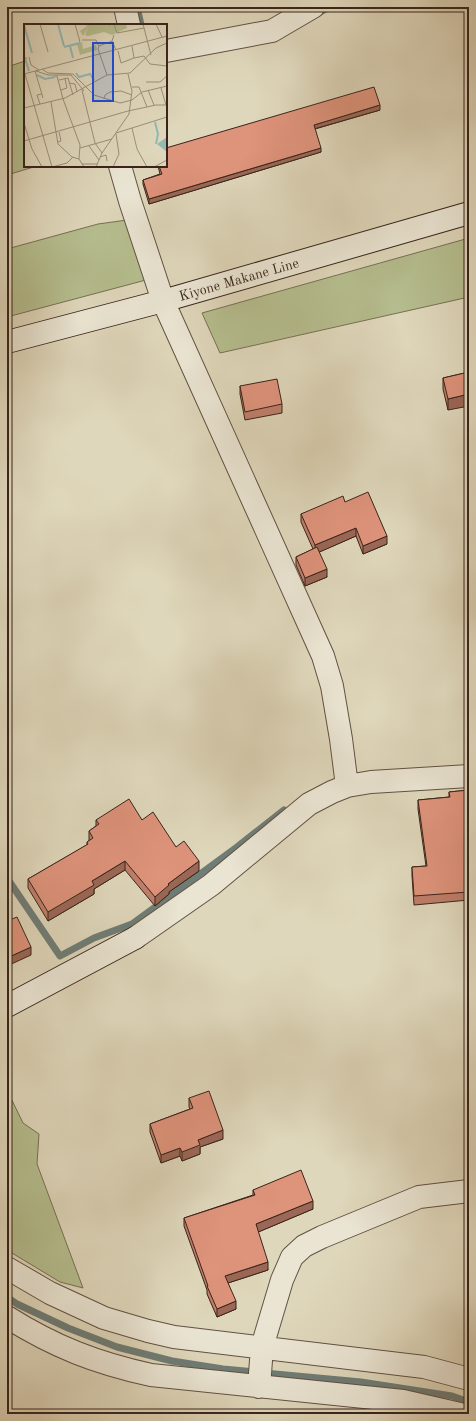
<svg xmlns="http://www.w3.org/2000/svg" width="476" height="1421" viewBox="0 0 476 1421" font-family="'Old Standard TT',serif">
<rect width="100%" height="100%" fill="#dfd7bb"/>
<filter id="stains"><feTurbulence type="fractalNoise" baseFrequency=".005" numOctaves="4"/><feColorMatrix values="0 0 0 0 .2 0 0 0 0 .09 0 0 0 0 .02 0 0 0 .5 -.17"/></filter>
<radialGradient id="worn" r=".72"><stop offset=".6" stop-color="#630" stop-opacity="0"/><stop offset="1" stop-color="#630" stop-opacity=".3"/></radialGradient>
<path fill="#b5bd8e" stroke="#777054" d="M 25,61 L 25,166 L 37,166 L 7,175 L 7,67 Z
M 127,220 L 146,280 L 7,317 L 7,249 L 98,224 Z
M 469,238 L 469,297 L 220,353 L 202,313 Z
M 7,1090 L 23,1123 L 39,1134 L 37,1164 L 83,1288 L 60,1282 L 7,1250 Z"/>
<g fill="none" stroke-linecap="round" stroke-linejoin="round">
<path stroke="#6f7d76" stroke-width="7" d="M 137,7 L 141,25
M 315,15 L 329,7
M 7,878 L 60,956 L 94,938 L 132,924 L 237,847 L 284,810
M 7,1297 L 17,1304 L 68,1328 L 117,1347 L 172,1361 L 223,1369 L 361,1382 L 452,1396 L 469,1402"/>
<defs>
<path id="street" d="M 125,7 L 129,25
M 166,51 L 272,31 L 313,7
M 120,166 L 130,201 L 163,301 L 323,656 L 332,686 L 341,739 L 347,786
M 135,938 L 211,885 L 309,804 L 332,792 L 347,786 L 371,782 L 469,776
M 7,1268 L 50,1293 L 104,1318 L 148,1331 L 174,1337 L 424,1367 L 469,1379
M 7,1317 C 55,1347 96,1363 151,1375 L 403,1401 L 460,1414
M 259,1387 L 262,1347 L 282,1280 L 292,1257 L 304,1246 L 322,1237 L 419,1197 L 469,1191"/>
<path id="secondary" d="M 7,342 L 163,301 L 469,213
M 7,1006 L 135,938"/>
</defs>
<use href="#street" stroke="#625143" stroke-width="24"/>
<use href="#secondary" stroke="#39241b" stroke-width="24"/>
<use href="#street" stroke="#eae5d3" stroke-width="22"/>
<use href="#secondary" stroke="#eae5d3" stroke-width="22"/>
</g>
<path fill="#bf7e6a" stroke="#39241b" d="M 380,110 L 315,129 L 321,152 L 149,204 L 143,184 L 143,180 L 160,174 L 158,166 L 166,166 Z
M 469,372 L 448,410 L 443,389 L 443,378 Z
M 240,386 L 282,404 L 282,413 L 245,420 L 240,394 Z
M 345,502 L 387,544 L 363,554 L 356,536 L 319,552 L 327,577 L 305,586 L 296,565 L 296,557 L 313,549 L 301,522 L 301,514 Z
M 469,790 L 469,900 L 414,905 L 412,876 L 412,867 L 426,866 L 418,809 L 418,800 L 449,797 L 449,792 Z
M 96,820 L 142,820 L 176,847 L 199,871 L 169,892 L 169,894 L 155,906 L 125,870 L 94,889 L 94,894 L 48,921 L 28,888 L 28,879 L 87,845 L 87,842 L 89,841 L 89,831 L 96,826 Z
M 189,1098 L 223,1139 L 200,1147 L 200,1154 L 182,1161 L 180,1156 L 161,1163 L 150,1132 L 150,1124 L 190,1109 L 189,1107 Z
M 253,1190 L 313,1209 L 258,1232 L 268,1270 L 228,1283 L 236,1309 L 217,1317 L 207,1294 L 207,1290 L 184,1226 L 184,1218 L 253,1195 Z"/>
<path fill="#9b6756" stroke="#39241b" d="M 380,105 L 380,110 L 314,129 L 314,125 Z
M 321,148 L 321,152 L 149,204 L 149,199 Z
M 469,394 L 469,406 L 448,410 L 448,399 Z
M 356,528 L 356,536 L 315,554 L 315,545 Z
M 387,536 L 387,544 L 363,554 L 363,546 Z
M 327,569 L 327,577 L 305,586 L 305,578 Z
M 125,861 L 125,870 L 94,889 L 94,894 L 48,921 L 48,912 L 92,881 Z
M 199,861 L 199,871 L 169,892 L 169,894 L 155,906 L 155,897 L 168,884 Z
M 31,947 L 31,955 L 7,966 L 7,958 Z
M 223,1130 L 223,1139 L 200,1147 L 200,1154 L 182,1161 L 182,1152 L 198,1140 Z
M 180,1148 L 180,1156 L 161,1163 L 161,1155 Z
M 313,1201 L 313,1209 L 256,1233 L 256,1224 Z
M 268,1262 L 268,1270 L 225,1284 L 225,1276 Z
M 236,1301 L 236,1309 L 217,1317 L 217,1309 Z"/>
<path fill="#de937b" stroke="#39241b" d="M 374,87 L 380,105 L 314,125 L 321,148 L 149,199 L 143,180 L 162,174 L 159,166 L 166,166 L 166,148 Z
M 469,372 L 469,394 L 448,399 L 443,378 Z
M 277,379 L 282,404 L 245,412 L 240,386 Z
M 368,492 L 387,536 L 363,546 L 356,528 L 315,545 L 301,514 L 343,496 L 345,502 Z
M 317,547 L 327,569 L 305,578 L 296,557 Z
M 469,790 L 469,892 L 414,896 L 412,867 L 427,866 L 418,800 L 450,797 L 449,792 Z
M 129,799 L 142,820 L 153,812 L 176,847 L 184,841 L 199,861 L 168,884 L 169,885 L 155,897 L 125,861 L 92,881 L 94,885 L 48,912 L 28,879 L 88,844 L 87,842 L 93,838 L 89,831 L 99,824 L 96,820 Z
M 17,917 L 31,947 L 7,958 L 7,921 Z
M 209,1091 L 223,1130 L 198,1140 L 200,1145 L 182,1152 L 180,1148 L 161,1155 L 150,1124 L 193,1108 L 189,1098 Z
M 301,1170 L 313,1201 L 256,1224 L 268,1262 L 225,1276 L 236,1301 L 217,1309 L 207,1286 L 208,1286 L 184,1218 L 255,1195 L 253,1190 Z"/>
<g text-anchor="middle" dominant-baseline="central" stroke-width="3" stroke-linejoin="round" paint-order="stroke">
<g font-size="14" fill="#39241b" stroke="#eae5d3">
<text transform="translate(239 280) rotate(-16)">Kiyone Makane Line</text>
</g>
</g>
<g transform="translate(24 24)">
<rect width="143" height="143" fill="#dfd7bb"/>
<path d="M 61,0 L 82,0 L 83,3 L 83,0 L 102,0 L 103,4 L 88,11 L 80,8 L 64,12 L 61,11 L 64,3 L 59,12 L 56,7 L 63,2 ZM 58,18 L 59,25 L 72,21 L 73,26 L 56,31 L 53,20 Z" fill="#b5bd8e"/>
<path d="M 143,113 L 143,128 L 133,120 Z" fill="#93b9b3"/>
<path fill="none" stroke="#93b9b3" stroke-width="2" d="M 34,0 L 40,22M 0,1 L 8,29M 46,22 L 49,34M 40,23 L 56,19M 3,34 L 1,34 L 5,47M 52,49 L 55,53 L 66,50 L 70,56M 13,51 L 21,55 L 31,53M 131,98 L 134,110 L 132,120"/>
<path fill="none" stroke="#9d8f7b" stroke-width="1" d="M 16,0 L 24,28M 51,0 L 56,18M 90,0 L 93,9 L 120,4M 119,0 L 127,31M 132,0 L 138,13M 90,11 L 88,17 L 92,26M 58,16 L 72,16 L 75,22M 108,22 L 110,34 L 120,32 L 126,40 L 143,42M 94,27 L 97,39 L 110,34M 5,33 L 7,41 L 15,46M 18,45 L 24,49 L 49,50 L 70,71 L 96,79 L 108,76 L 118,68 L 143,62M 11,47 L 19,74M 12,47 L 24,51 L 47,51 L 60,67M 0,50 L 143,12M 1,50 L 28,143M 83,51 L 74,25 L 75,22 L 88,17M 31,52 L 33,52 L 39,75 L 56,121 L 55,135M 35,56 L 44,54 L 49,71M 122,58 L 136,58 L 143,52M 45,59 L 51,60 L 53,68M 108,63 L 115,63 L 123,83M 37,66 L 43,64 L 41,55M 58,66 L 71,119 L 78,129M 124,66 L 130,81M 80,75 L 81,71 L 86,68 L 97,67 L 108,71M 27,78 L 34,120 L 48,133 L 55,135 L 60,143M 16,80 L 13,71 L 18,70M 0,84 L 41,74 L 83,51 L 106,49 L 132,24 L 143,19M 0,99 L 8,125 L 18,143M 108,104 L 113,125 L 123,143M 92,109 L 143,93M 0,117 L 104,87 L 132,81 L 142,81 L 137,64M 34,118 L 37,117 L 35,108M 65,122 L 75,136M 56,124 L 88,115M 76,133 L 82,131 L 83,137M 58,140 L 73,140M 28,143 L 43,139 L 49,133M 72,143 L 78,129 L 105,90 L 108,67 L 104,50M 89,143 L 95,130 L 92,110M 130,143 L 143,136"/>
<path fill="#1d4ed8" fill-opacity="0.15" stroke="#1d4ed8" stroke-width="2" d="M 69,19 L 89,19 L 89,77 L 69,77 Z"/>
<rect width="143" height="143" fill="none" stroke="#39241b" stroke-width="2"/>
</g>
<rect width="476" height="1421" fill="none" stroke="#dfd7bb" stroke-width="24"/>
<rect x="8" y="8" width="460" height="1405" fill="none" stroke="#39241b" stroke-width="2"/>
<rect x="12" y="12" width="452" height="1397" fill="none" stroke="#39241b"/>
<rect width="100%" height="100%" filter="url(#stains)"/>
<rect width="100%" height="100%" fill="url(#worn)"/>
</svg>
